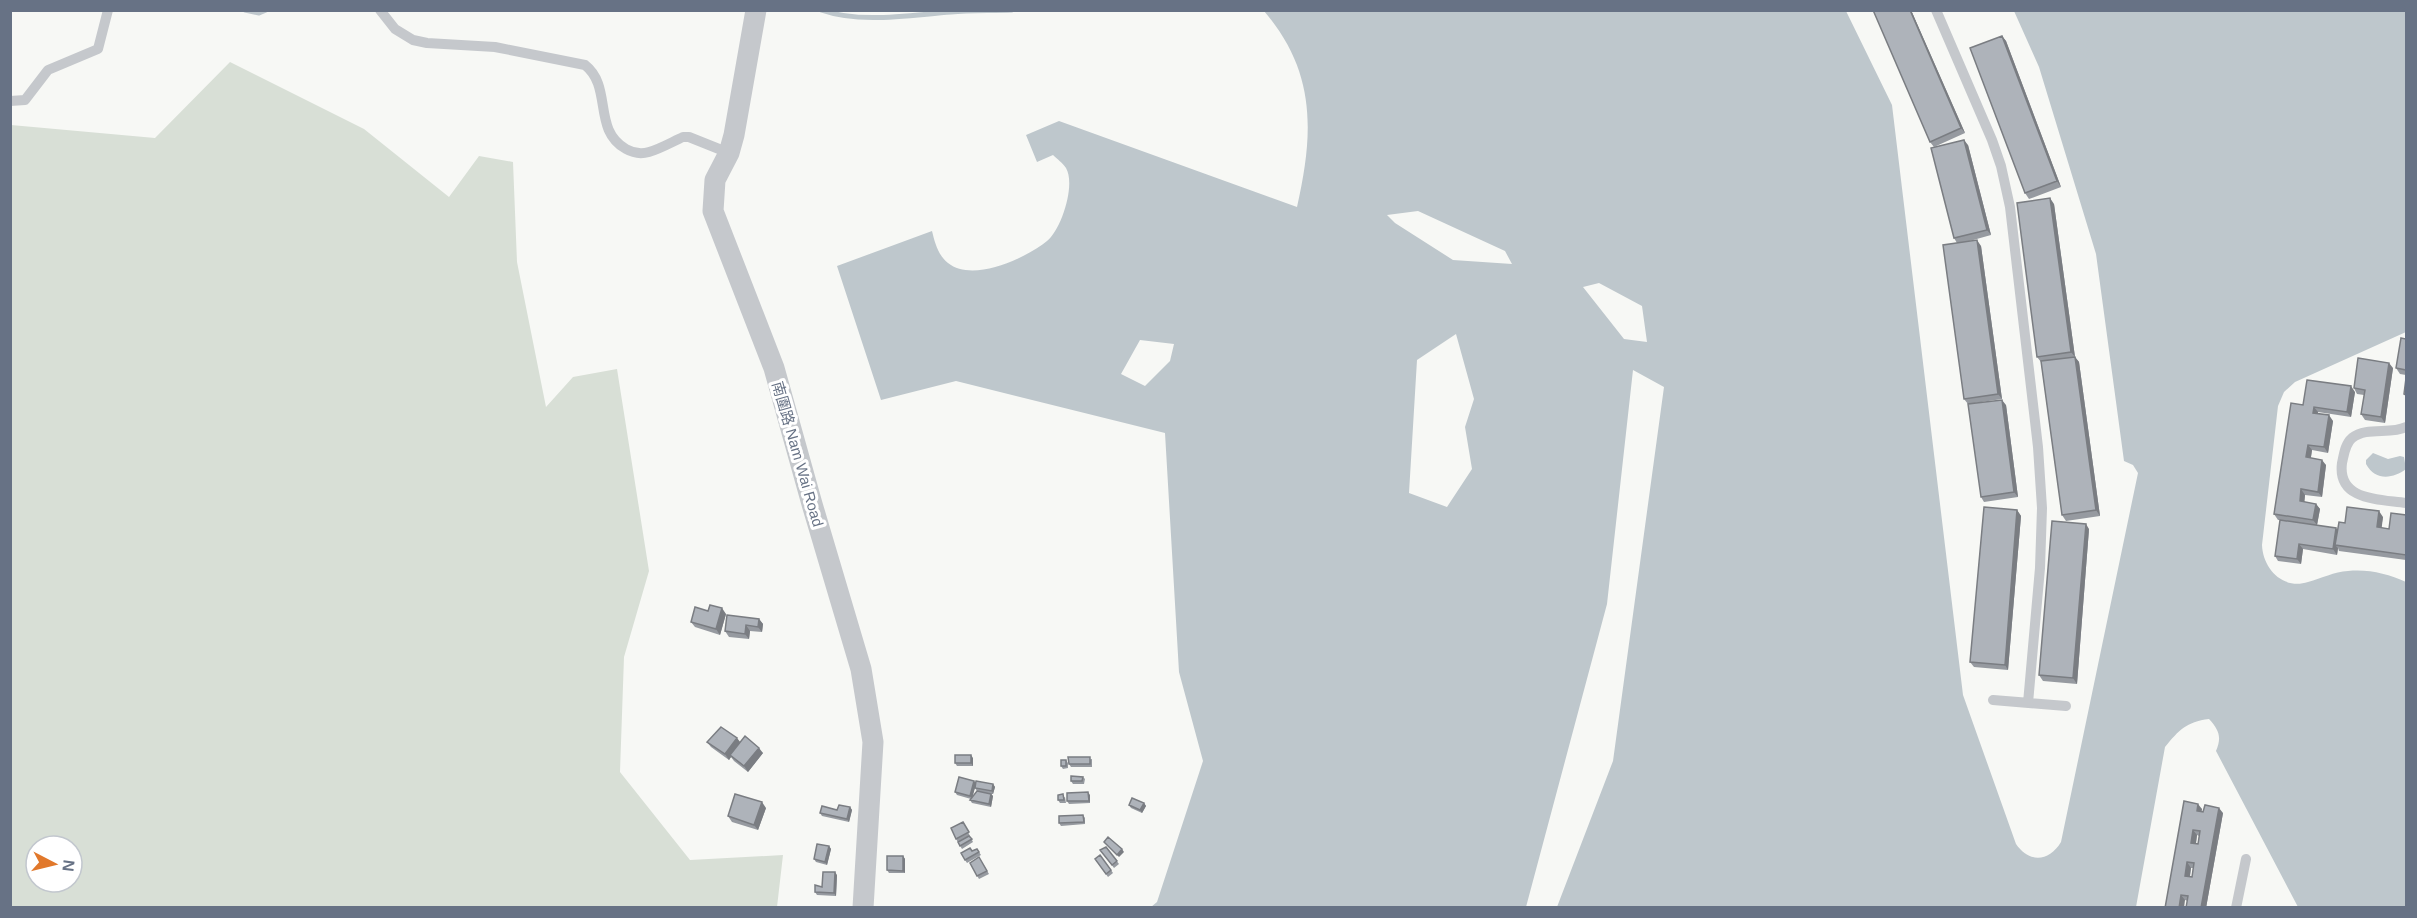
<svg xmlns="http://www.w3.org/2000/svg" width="2417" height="918" viewBox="0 0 2417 918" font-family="Arial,'Noto Sans TC',sans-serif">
<rect width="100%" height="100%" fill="#f7f8f5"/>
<path fill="#d8dfd6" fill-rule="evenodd" d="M 230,62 L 364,129 L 449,197 L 479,156 L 513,162 L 517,262 L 546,407 L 573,377 L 617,369 L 649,571 L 624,657 L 620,772 L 690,860 L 783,855 L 777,907 L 11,907 L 11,125 L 155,138 ZM 36,846 L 72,846 L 72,882 L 36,882 Z"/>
<path fill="#bec7cc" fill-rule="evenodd" d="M 1264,11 L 1846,11 L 1892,105 L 1963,695 L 2016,844 C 2029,863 2049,862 2061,842 L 2138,473 L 2133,465 L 2124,461 L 2096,254 L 2039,67 L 2014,11 L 2406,11 L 2406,332 L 2295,382 L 2284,392 L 2278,406 L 2262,545 C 2263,569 2283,590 2308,582 C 2322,578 2334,572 2348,571 C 2369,569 2388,574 2406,582 L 2406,907 L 2298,907 L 2216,751 C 2222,737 2219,730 2209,719 C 2186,722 2179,730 2165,747 L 2136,907 L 1557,907 L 1613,761 L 1664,387 L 1633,370 L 1607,604 L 1526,907 L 1151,907 L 1157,902 L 1203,761 L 1179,672 L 1165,433 L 956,381 L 881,400 L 837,266 L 932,231 C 935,243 938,255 948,263 C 973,283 1026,258 1047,241 C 1061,230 1076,185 1066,168 C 1063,163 1057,159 1053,155 L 1037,162 L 1026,135 L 1059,121 L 1297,207 C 1314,132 1316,72 1264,11 ZM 1418,211 L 1505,251 L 1512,264 L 1453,260 L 1395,223 L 1387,215 ZM 1599,283 L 1642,306 L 1647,342 L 1624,339 L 1583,287 ZM 1456,334 L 1474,399 L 1465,427 L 1472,469 L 1447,507 L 1409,493 L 1417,360 ZM 1140,340 L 1174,344 L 1170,361 L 1145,386 L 1121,374 Z
M 2373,453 L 2388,459 L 2400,456 L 2404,457 L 2406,469 C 2393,479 2375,481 2366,464 L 2366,460 Z"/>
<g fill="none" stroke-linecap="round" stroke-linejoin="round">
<path stroke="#bec7cc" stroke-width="5" d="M 245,10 L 259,13 L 266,10
M 821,10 C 861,24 910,15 951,12 C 971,10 992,11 1012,10"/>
<path stroke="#c5c8cc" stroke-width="10" d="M 380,10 L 395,29 L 413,40 L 427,43 L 495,47 L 585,65 C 613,87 592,130 626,149 C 633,153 642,154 649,152 C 660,149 672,142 683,137 L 689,137 L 729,153
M 1936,10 L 1992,140 L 2001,166 L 2010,207 L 2038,447 L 2042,508 L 2040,568 L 2028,703
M 10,101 L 25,100 L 48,70 L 98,49 L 108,10
M 2406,427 C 2390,435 2367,426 2352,438 C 2345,444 2344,454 2342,463 C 2337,501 2380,499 2406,503
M 1993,700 L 2066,706
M 2236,908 L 2246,859"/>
<path stroke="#c5c8cc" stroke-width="21" d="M 756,10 L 734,135 L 729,153 L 715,180 L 713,211 L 774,368 L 812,504 L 861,669 L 873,742 L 863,908"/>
</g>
<path fill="#969aa0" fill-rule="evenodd" d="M 1911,10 L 1965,133 L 1934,147 L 1930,142 Z
M 2002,36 L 2006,41 L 2061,187 L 2029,199 L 2025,193 Z
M 1968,145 L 1991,235 L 1966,242 L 1981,246 L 2002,399 L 1968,404 L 1964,399 L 1957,243 L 1954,238 Z
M 2054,204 L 2075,357 L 2079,362 L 2100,516 L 2066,521 L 2062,515 L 2041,362 L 2037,357 Z
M 2406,339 L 2406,375 L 2400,374 L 2396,368 Z
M 2393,368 L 2385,423 L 2365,420 L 2361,414 L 2364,395 L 2357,394 L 2354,388 Z
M 2355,392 L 2351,417 L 2318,412 L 2317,414 L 2333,421 L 2328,453 L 2312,450 L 2311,457 L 2311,458 L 2326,465 L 2322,497 L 2305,495 L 2304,502 L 2316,504 L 2320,509 L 2317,525 L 2338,530 L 2345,523 L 2383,517 L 2381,528 L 2389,529 L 2406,515 L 2406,560 L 2339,551 L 2338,548 L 2337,555 L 2303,549 L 2301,564 L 2278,561 L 2275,556 L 2280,520 L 2278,520 L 2274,514 L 2303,405 Z
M 2006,405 L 2018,497 L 1984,502 L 1981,497 Z
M 2017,510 L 2021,516 L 2008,670 L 1974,667 L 1970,662 Z
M 2089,529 L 2077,684 L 2043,681 L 2039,675 Z
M 708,611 L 726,614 L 720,635 L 695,627 L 691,622 Z
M 759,619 L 763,624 L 762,632 L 750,631 L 749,639 L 729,637 L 725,631 Z
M 707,742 L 740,742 L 763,753 L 748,772 L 734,761 L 731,757 L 729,760 L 711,747 Z
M 973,758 L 973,766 L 957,766 L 955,763 Z
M 1092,759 L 1092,767 L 1071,767 L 1069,764 Z
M 1066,760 L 1068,763 L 1068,768 L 1063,769 L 1061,766 Z
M 1083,777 L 1085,779 L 1084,784 L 1073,784 L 1071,781 Z
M 974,781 L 976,784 L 972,797 L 977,791 L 975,788 L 993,784 L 995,787 L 993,794 L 991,794 L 993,796 L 991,807 L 972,803 L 970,800 L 971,799 L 957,795 L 955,792 Z
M 1090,795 L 1090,803 L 1069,804 L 1067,801 Z
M 1065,797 L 1066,803 L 1060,803 L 1058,800 Z
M 2184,801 L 2202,809 L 2201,811 L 2223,813 L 2206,908 L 2186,908 L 2188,901 L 2185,900 L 2165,908 ZM 2197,835 L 2199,836 L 2198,844 L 2196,844 ZM 2191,868 L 2193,868 L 2192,877 L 2190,877 Z
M 1144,803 L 1146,806 L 1142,813 L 1131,808 L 1129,805 Z
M 850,807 L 852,810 L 849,822 L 822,816 L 820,813 Z
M 766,808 L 758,830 L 732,822 L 728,816 Z
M 1083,815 L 1085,818 L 1085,824 L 1061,826 L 1059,823 Z
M 963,822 L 973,842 L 962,849 L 956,839 Z
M 829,846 L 831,849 L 827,865 L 816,862 L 814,859 Z
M 1106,847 L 1119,864 L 1114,868 L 1100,850 Z
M 977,849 L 981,855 L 967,863 L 965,860 Z
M 903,856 L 905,859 L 905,873 L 889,873 L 887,870 Z
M 979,857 L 989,874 L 979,879 L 970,863 Z
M 1095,859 L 1111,870 L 1113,873 L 1108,877 Z
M 837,875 L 836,896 L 817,895 L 815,892 Z"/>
<path fill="#7a7d82" d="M 1910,10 L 1911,10 L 1965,133 L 1961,128 Z
M 2002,36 L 2006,41 L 2061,187 L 2057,181 Z
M 1964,140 L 1968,145 L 1991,235 L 1987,230 Z
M 2050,198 L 2054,204 L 2075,357 L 2079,362 L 2100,516 L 2096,510 L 2075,357 L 2071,352 Z
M 1977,240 L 1981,246 L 2002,399 L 1998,394 Z
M 2389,363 L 2393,368 L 2385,423 L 2381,417 Z
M 2351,386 L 2355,392 L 2351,417 L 2347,412 Z
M 2002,400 L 2006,405 L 2018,497 L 2014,492 Z
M 2314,407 L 2318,412 L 2317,418 L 2313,413 Z
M 2329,415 L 2333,421 L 2328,453 L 2324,447 Z
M 2308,445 L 2312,450 L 2310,463 L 2306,457 Z
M 2322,460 L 2326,465 L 2322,497 L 2318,492 Z
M 2301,489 L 2305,495 L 2304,507 L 2300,501 Z
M 2316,504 L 2320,509 L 2317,525 L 2313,520 Z
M 2017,510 L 2021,516 L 2008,670 L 2005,665 Z
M 2379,511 L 2383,517 L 2381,533 L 2377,527 Z
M 2086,524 L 2089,529 L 2077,684 L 2073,678 Z
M 2336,528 L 2340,533 L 2335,545 L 2338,548 L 2337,555 L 2333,549 Z
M 2299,544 L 2303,549 L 2301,564 L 2297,559 Z
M 722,608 L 726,614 L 720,635 L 716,629 Z
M 759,619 L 763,624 L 762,632 L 758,627 Z
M 746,625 L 750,631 L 749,639 L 745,634 Z
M 737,738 L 741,743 L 730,755 L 731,757 L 729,760 L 725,754 Z
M 759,748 L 763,753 L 748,772 L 744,766 Z
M 971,755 L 973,758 L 973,766 L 971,763 Z
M 974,781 L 976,784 L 972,799 L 970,796 Z
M 993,784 L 995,787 L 993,794 L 992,791 Z
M 1088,792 L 1090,795 L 1090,803 L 1089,801 Z
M 991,794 L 993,796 L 991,807 L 989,804 Z
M 762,802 L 766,808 L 758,830 L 754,825 Z
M 1144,803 L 1146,806 L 1142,813 L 1140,810 Z
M 2198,804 L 2202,809 L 2201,816 L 2197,811 Z
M 850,807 L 852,810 L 849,822 L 847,819 Z
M 2219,808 L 2223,813 L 2206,908 L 2201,908 Z
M 2193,830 L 2197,835 L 2195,849 L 2191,843 Z
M 829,846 L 831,849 L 827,865 L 825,862 Z
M 1122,849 L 1124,852 L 1119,857 L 1117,855 Z
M 903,856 L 905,859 L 905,873 L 903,871 Z
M 2187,862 L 2191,868 L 2189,881 L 2185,876 Z
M 835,872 L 837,875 L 836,896 L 834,893 Z
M 2181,895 L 2185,900 L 2184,908 L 2179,908 Z"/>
<path fill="#aeb3ba" stroke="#7a7d82" stroke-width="1.5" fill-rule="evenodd" d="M 1873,10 L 1910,10 L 1961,128 L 1930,142 Z
M 2002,36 L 2057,181 L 2025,193 L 1970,48 Z
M 1964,140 L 1987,230 L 1954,238 L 1931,148 Z
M 2050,198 L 2071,352 L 2037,357 L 2017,203 Z
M 1977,240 L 1998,394 L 1964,399 L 1943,245 Z
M 2401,338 L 2406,339 L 2406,370 L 2396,368 Z
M 2075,357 L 2096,510 L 2062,515 L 2041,361 Z
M 2358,358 L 2389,363 L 2381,417 L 2361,414 L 2365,390 L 2354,388 Z
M 2406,378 L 2406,395 L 2404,394 Z
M 2307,380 L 2351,386 L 2347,412 L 2314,407 L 2313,413 L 2329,415 L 2324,447 L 2308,445 L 2306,457 L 2322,460 L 2318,492 L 2301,489 L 2300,501 L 2316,504 L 2313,520 L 2274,514 L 2291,403 L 2303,405 Z
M 2002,400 L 2014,492 L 1981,497 L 1968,404 Z
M 1984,507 L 2017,510 L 2005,665 L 1970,662 Z
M 2347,507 L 2379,511 L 2377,527 L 2389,529 L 2391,513 L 2406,515 L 2406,555 L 2335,545 L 2339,522 L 2345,523 Z
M 2280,520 L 2336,528 L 2333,549 L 2299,544 L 2297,559 L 2275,556 Z
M 2052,521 L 2086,524 L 2073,678 L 2039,675 Z
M 710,605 L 722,608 L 716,629 L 691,622 L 695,607 L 708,611 Z
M 727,615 L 759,619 L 758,627 L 746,625 L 745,634 L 725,631 Z
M 721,727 L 737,738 L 725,754 L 707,742 Z
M 745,736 L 759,748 L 744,766 L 730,755 Z
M 955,755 L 971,755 L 971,763 L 955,763 Z
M 1068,757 L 1090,757 L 1090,764 L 1069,764 Z
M 1061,760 L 1066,760 L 1066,766 L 1061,766 Z
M 1071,776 L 1083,777 L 1082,781 L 1071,781 Z
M 959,777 L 974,781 L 970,796 L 955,792 Z
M 976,781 L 993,784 L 992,791 L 975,788 Z
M 977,791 L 991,794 L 989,804 L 970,800 Z
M 1088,792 L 1089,801 L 1067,801 L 1067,793 Z
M 735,794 L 762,802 L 754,825 L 728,816 Z
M 1063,794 L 1064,800 L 1058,800 L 1058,795 Z
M 1132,798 L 1144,803 L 1140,810 L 1129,805 Z
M 2184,801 L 2198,804 L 2197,811 L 2203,812 L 2205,805 L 2219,808 L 2201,908 L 2186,908 L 2188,896 L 2181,895 L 2179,908 L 2165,908 ZM 2193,830 L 2200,831 L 2198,844 L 2191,843 ZM 2187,862 L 2194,863 L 2192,877 L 2185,876 Z
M 839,805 L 850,807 L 847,819 L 820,813 L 822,806 L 837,810 Z
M 1083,815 L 1084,822 L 1059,823 L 1059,816 Z
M 963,822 L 969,832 L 956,839 L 951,828 Z
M 969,836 L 972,839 L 960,846 L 958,842 Z
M 1108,837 L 1122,849 L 1117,855 L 1104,842 Z
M 817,844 L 829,846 L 825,862 L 814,859 Z
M 1106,847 L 1117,861 L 1112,865 L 1100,850 Z
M 970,848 L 972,851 L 977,849 L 979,852 L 965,860 L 961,853 Z
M 1100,855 L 1111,870 L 1106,874 L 1095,859 Z
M 887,856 L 903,856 L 903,871 L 887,870 Z
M 979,857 L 987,871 L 977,876 L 970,863 Z
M 823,872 L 835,872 L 834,893 L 815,892 L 815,885 L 822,887 Z"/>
<g text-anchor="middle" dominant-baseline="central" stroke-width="6" stroke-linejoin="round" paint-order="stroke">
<g font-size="15" fill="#677285" stroke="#fff">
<text transform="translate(798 454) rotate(74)">南圍路 Nam Wai Road</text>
</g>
</g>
<rect width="2417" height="918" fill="none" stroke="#677285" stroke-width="24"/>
<g transform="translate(54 864) rotate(97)"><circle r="28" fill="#ffffff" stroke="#c2c7ce" stroke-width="1.5"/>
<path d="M0-4.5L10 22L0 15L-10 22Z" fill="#e1782b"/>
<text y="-9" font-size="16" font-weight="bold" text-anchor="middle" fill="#677285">N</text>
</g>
</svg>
